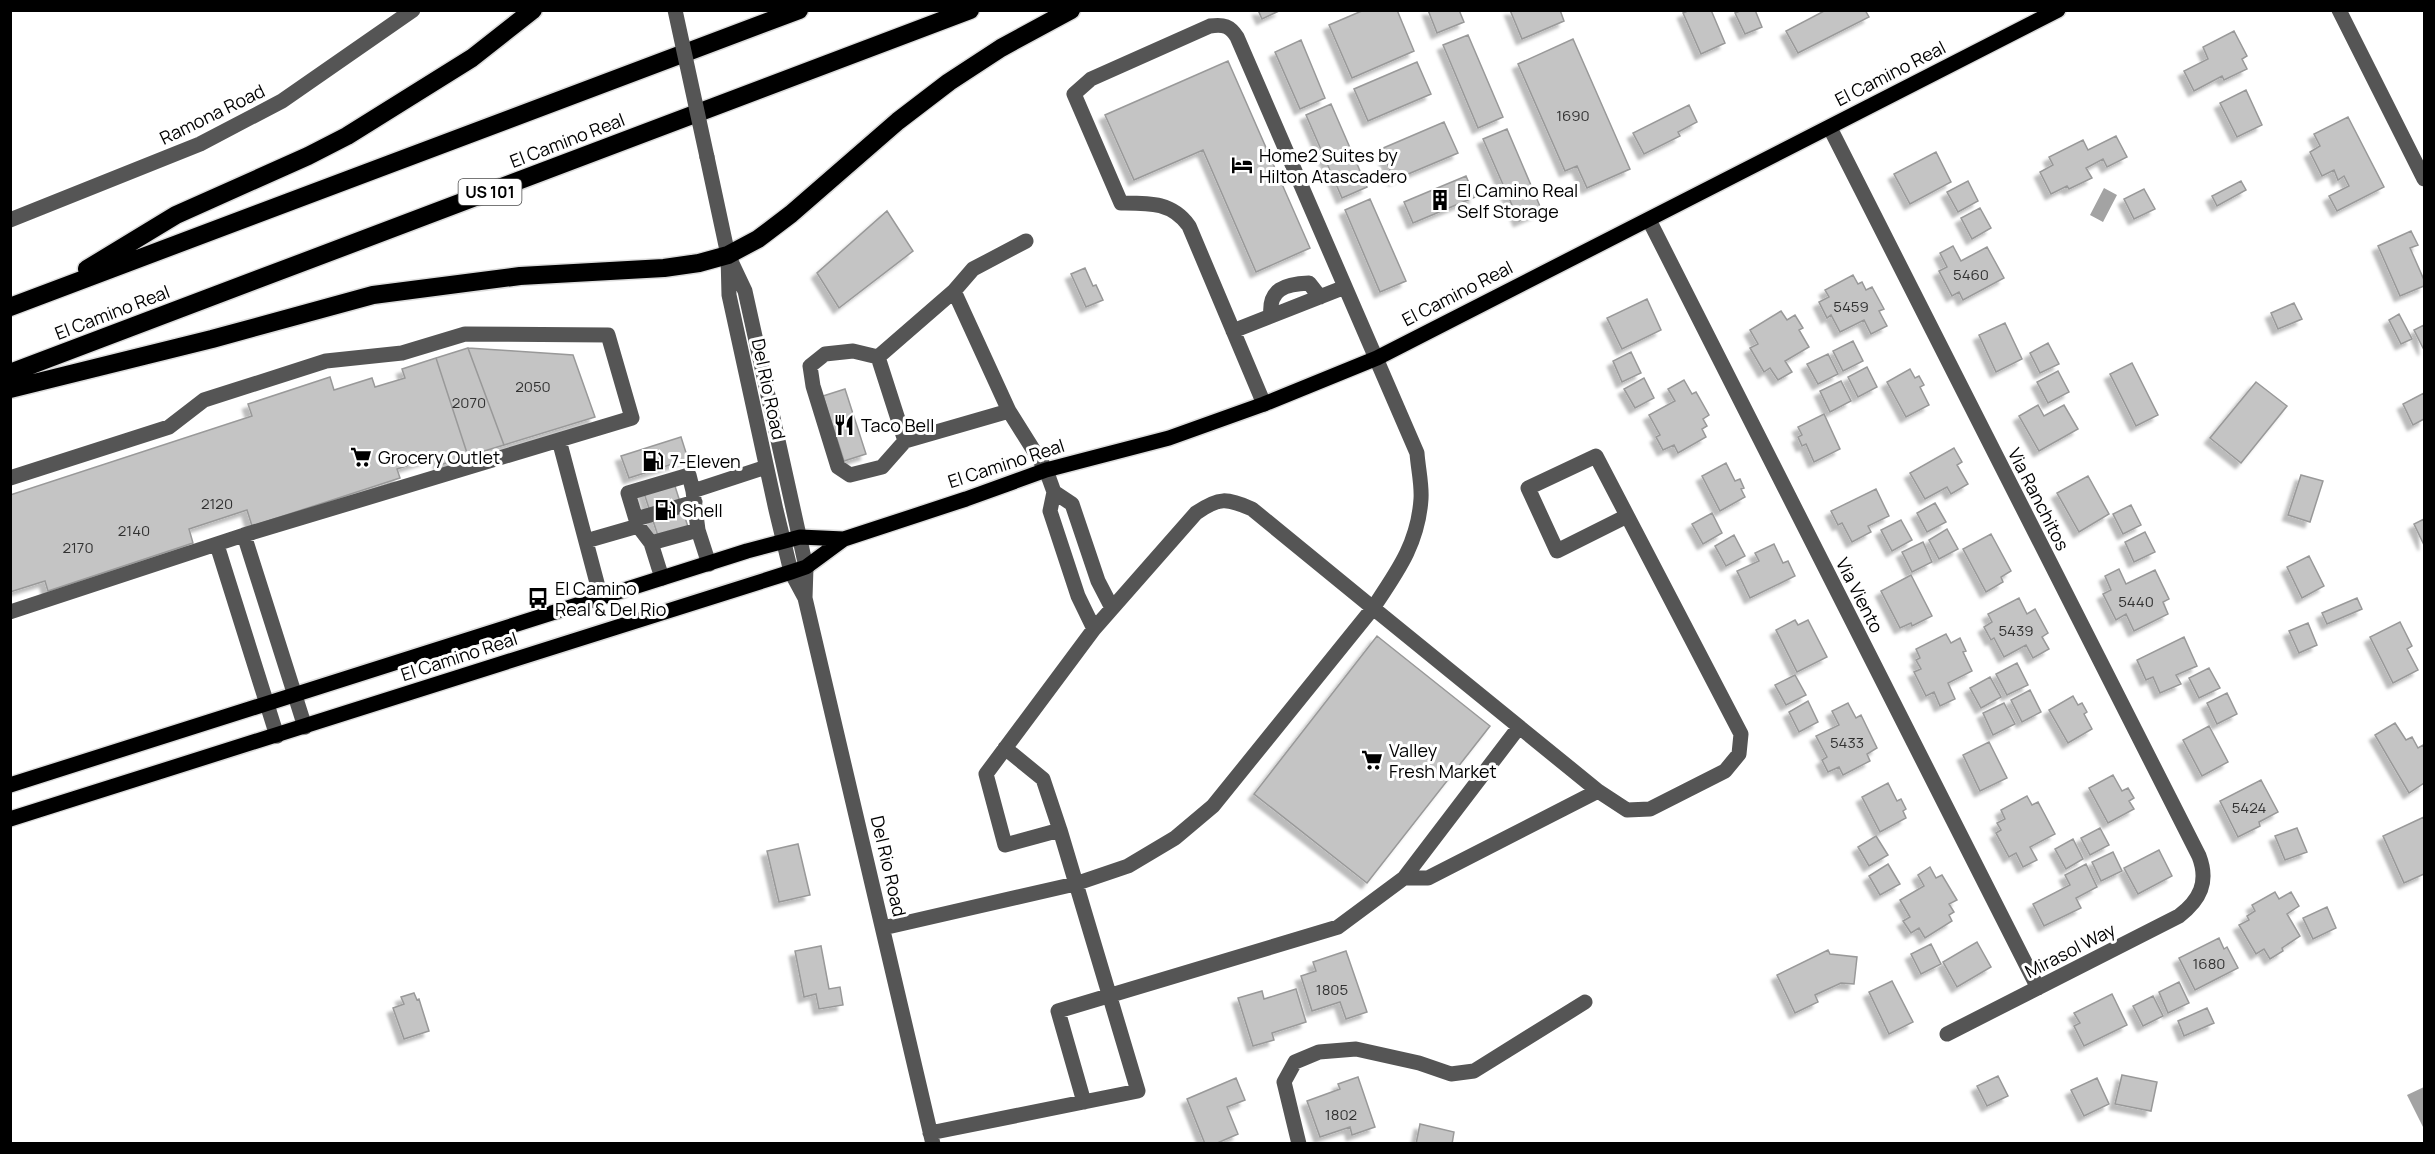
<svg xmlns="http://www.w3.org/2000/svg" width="2435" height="1154" viewBox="0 0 2435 1154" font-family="Manrope,sans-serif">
<defs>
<filter id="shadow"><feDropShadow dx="-5.5" dy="5.5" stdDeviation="1.5" flood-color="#0004"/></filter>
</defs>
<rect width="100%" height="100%" fill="#fff"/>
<path fill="#a3a3a3" d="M 2104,188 L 2117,195 L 2103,222 L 2090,215 Z
M 2424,1087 L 2424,1126 L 2423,1127 L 2407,1095 Z"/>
<path fill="#c4c4c4" stroke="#999" stroke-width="1.5" filter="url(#shadow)" d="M 1258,10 L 1281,10 L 1262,19 Z
M 1364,10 L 1397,10 L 1414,51 L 1352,78 L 1329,25 Z
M 1428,10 L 1459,10 L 1464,22 L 1437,33 Z
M 1510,10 L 1560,10 L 1564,21 L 1522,39 Z
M 1690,10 L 1711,10 L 1725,43 L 1701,54 L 1683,13 Z
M 1742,10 L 1755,10 L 1762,27 L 1745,34 L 1735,13 Z
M 1826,10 L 1865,10 L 1869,17 L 1798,53 L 1786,31 Z
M 2234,31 L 2247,56 L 2242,59 L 2247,69 L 2224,80 L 2222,76 L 2194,91 L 2184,71 L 2208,59 L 2203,47 Z
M 1468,35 L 1503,117 L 1478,128 L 1443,45 Z
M 1573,39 L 1630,169 L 1587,188 L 1577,166 L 1565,171 L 1518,64 Z
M 1301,40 L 1325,98 L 1300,109 L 1275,52 Z
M 1228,61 L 1310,248 L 1256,272 L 1203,150 L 1134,180 L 1105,115 Z
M 1417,62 L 1431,94 L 1368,121 L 1354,89 Z
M 2246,90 L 2262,125 L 2237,137 L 2220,103 Z
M 1331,104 L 1367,187 L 1342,198 L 1306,115 Z
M 1689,105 L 1697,122 L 1678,132 L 1680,136 L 1644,154 L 1633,133 Z
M 2348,117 L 2384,187 L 2337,211 L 2329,196 L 2349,186 L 2344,176 L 2338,180 L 2334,170 L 2322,176 L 2310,152 L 2320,146 L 2314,134 Z
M 1444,122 L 1458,153 L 1394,180 L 1381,149 Z
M 1507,129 L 1542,211 L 1519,221 L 1483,139 Z
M 2116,136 L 2127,157 L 2107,167 L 2103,159 L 2086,168 L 2092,178 L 2069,189 L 2067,186 L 2051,194 L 2040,172 L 2053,165 L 2049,157 L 2083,140 L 2088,150 Z
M 1936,152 L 1951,182 L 1910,204 L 1894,174 Z
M 1466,176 L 1475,197 L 1413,223 L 1404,202 Z
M 1968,181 L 1978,201 L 1958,212 L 1947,192 Z
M 2241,181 L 2246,190 L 2217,206 L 2212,196 Z
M 2144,189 L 2155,209 L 2134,219 L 2124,199 Z
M 1370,199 L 1406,281 L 1380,292 L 1345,210 Z
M 1980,208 L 1991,228 L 1972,239 L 1961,218 Z
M 887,211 L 913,251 L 839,308 L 817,273 Z
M 2411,231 L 2418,245 L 2410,248 L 2424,280 L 2424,286 L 2400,296 L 2378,246 Z
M 1953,246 L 1961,261 L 1987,247 L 2004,278 L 1963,300 L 1959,292 L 1952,296 L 1939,271 L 1947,267 L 1940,253 Z
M 1085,268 L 1093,286 L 1096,285 L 1103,300 L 1086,307 L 1071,274 Z
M 1853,275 L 1858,284 L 1862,282 L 1866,290 L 1872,287 L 1884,309 L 1879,311 L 1887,326 L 1871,334 L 1864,320 L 1840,332 L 1831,315 L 1827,318 L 1819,302 L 1829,297 L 1825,290 Z
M 1647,299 L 1661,330 L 1622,349 L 1607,318 Z
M 2294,303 L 2302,319 L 2278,329 L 2271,313 Z
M 1781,311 L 1787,320 L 1795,315 L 1803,328 L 1799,330 L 1809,347 L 1785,361 L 1792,372 L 1778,380 L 1770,368 L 1764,372 L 1750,348 L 1758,344 L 1750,330 Z
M 2399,314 L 2412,339 L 2401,344 L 2389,320 Z
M 2005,323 L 2022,359 L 1996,372 L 1979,335 Z
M 2424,325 L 2424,350 L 2414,330 Z
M 1853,341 L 1863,361 L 1843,371 L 1833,351 Z
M 2048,343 L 2059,364 L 2040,373 L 2030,353 Z
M 468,348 L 504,445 L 468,456 L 436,358 Z
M 468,348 L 573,355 L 595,417 L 504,445 Z
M 1631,352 L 1641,373 L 1622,382 L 1613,361 Z
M 1828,354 L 1838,374 L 1818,384 L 1807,364 Z
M 436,358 L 468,456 L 440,465 L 437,456 L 397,469 L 400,478 L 252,526 L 247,510 L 189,529 L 193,543 L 48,591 L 45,581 L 10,592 L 10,495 L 252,416 L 248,404 L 330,377 L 334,390 L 372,378 L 375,387 L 405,378 L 402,369 Z
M 2132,363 L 2158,415 L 2136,426 L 2110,374 Z
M 1867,367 L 1877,387 L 1858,397 L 1848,377 Z
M 1910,369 L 1915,378 L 1919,376 L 1924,385 L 1920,387 L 1929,405 L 1906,417 L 1887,382 Z
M 2058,371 L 2069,392 L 2048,403 L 2037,382 Z
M 1644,378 L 1654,398 L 1635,408 L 1624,389 Z
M 1684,380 L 1692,394 L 1696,392 L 1709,415 L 1703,419 L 1707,426 L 1702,429 L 1706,437 L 1678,453 L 1674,445 L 1663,450 L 1656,437 L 1660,435 L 1649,415 L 1675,401 L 1668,389 Z
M 1841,381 L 1851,401 L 1830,412 L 1820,391 Z
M 2256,382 L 2287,406 L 2241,463 L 2210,438 Z
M 845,389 L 866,454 L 844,461 L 823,396 Z
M 2424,393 L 2424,419 L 2413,425 L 2403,404 Z
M 2038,405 L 2044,416 L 2064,405 L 2078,429 L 2039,451 L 2019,416 Z
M 1824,414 L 1840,449 L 1814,462 L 1806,444 L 1802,446 L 1798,437 L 1802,435 L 1798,427 Z
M 681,437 L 688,459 L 629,478 L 621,456 Z
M 1954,448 L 1962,462 L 1957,465 L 1968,484 L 1951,494 L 1947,487 L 1925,499 L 1910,473 Z
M 1726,463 L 1735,481 L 1740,479 L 1744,488 L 1741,489 L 1745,497 L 1720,511 L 1702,476 Z
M 2301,475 L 2323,481 L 2310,522 L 2288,515 Z
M 2088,476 L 2109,514 L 2079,532 L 2057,493 Z
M 673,480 L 689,530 L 659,539 L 643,490 Z
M 1876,489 L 1889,516 L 1868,526 L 1871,532 L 1852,542 L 1842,523 L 1838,525 L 1831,511 Z
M 1935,503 L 1946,522 L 1927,532 L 1917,513 Z
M 2131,505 L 2141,525 L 2123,534 L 2113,514 Z
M 1712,513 L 1722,533 L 1703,544 L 1692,524 Z
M 2424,519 L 2424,545 L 2414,524 Z
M 1901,520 L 1912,540 L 1892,551 L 1881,530 Z
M 1947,529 L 1958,549 L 1939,559 L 1929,540 Z
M 2145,532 L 2155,552 L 2134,562 L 2125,542 Z
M 1991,534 L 2011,571 L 2001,577 L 2003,582 L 1986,592 L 1963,549 Z
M 1734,535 L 1745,556 L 1726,566 L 1715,546 Z
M 1923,542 L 1932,562 L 1912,572 L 1902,552 Z
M 1774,544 L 1783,563 L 1788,561 L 1795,576 L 1750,598 L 1737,571 L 1759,561 L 1755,553 Z
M 2309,556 L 2324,586 L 2302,598 L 2287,567 Z
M 2119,569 L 2126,584 L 2155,570 L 2169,599 L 2163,602 L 2168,614 L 2134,631 L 2126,614 L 2116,620 L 2103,594 L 2111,590 L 2105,576 Z
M 1911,575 L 1932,616 L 1912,626 L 1911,623 L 1900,628 L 1881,591 Z
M 2019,598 L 2027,614 L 2035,609 L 2048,633 L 2042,637 L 2049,649 L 2033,658 L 2026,645 L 2004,657 L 1994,638 L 1991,640 L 1984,627 L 1992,622 L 1988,614 Z
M 2357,598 L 2362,609 L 2327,624 L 2322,613 Z
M 1795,620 L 1798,625 L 1808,620 L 1827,657 L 1797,672 L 1776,630 Z
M 2400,622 L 2412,646 L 2407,649 L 2418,670 L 2393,683 L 2370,637 Z
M 2308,623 L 2317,645 L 2299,653 L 2289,631 Z
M 1946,634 L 1951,643 L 1960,638 L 1966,651 L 1963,652 L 1972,671 L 1948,683 L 1955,699 L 1940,706 L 1934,692 L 1926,696 L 1914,672 L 1921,669 L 1916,660 L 1920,658 L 1916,649 Z
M 1377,636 L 1490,726 L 1367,883 L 1254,794 Z
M 2184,637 L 2197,666 L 2176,675 L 2181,684 L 2160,693 L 2153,677 L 2146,680 L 2137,660 Z
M 2017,663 L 2028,685 L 2007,695 L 1996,674 Z
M 2209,668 L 2220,688 L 2199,698 L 2189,678 Z
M 1795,675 L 1806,695 L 1786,705 L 1775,685 Z
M 1990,677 L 2001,697 L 1981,708 L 1970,688 Z
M 2030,690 L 2041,712 L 2022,722 L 2011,700 Z
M 2227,693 L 2237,714 L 2217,724 L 2207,703 Z
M 2073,696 L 2078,705 L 2082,703 L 2087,712 L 2084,714 L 2092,729 L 2068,743 L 2049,710 Z
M 1808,701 L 1818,722 L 1799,732 L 1789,712 Z
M 1848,703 L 1856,718 L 1861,715 L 1877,748 L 1867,754 L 1870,761 L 1843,775 L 1839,767 L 1828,772 L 1822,760 L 1827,757 L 1816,736 L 1839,725 L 1832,711 Z
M 2004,703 L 2015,724 L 1993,735 L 1983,713 Z
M 2395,723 L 2406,740 L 2412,737 L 2418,748 L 2423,745 L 2424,748 L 2424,783 L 2409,793 L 2375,735 Z
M 2209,726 L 2228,762 L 2202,776 L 2183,740 Z
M 1989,742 L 2007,778 L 1980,791 L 1963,755 Z
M 2113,775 L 2122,791 L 2128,788 L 2134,798 L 2129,801 L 2134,809 L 2108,823 L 2089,788 Z
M 2261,780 L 2278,812 L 2259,822 L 2260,826 L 2238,837 L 2220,801 Z
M 1888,783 L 1897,801 L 1901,799 L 1906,809 L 1903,811 L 1906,818 L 1880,832 L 1862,797 Z
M 2027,796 L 2032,805 L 2038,802 L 2055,834 L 2030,847 L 2037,860 L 2023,867 L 2016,853 L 2009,857 L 1996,833 L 2001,830 L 1997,823 L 2005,819 L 2001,810 Z
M 2424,817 L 2424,874 L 2404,883 L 2383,836 Z
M 2100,828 L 2109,845 L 2090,855 L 2081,838 Z
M 2297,828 L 2307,852 L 2285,860 L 2275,836 Z
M 1876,836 L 1888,855 L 1869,866 L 1858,847 Z
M 2073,839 L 2083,859 L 2066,869 L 2055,849 Z
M 798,844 L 810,895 L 779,902 L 767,851 Z
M 2159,850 L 2172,876 L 2138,894 L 2124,868 Z
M 2113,852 L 2122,871 L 2101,881 L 2092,862 Z
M 1888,864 L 1900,884 L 1880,895 L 1869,876 Z
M 2086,864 L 2097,887 L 2076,898 L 2081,908 L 2044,926 L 2033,904 L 2070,885 L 2065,875 Z
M 1930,867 L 1936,878 L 1942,875 L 1957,900 L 1949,904 L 1954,912 L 1949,915 L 1952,921 L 1925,938 L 1919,928 L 1911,933 L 1903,921 L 1910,917 L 1900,900 L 1924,886 L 1918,875 Z
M 2275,892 L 2279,899 L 2291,892 L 2299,906 L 2287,914 L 2300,936 L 2282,948 L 2283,951 L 2270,959 L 2264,949 L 2256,954 L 2239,925 L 2249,920 L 2247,916 L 2255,911 L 2252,905 Z
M 2327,907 L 2336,928 L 2313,939 L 2303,918 Z
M 2219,938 L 2224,949 L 2227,947 L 2238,968 L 2195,990 L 2179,958 Z
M 1977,942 L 1991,967 L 1957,987 L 1943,962 Z
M 1931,944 L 1941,964 L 1921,974 L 1911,954 Z
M 821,946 L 829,989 L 840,987 L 843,1005 L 819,1009 L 816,994 L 804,997 L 795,951 Z
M 1828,950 L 1830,954 L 1857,957 L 1854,984 L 1841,983 L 1815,995 L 1818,1002 L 1795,1013 L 1777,975 Z
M 1346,951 L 1367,1012 L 1346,1019 L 1340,1002 L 1312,1011 L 1301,976 L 1316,971 L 1313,962 Z
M 1892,981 L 1913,1022 L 1889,1034 L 1869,992 Z
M 2179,982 L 2189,1003 L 2168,1013 L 2159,992 Z
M 1296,989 L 1306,1022 L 1272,1033 L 1274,1040 L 1253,1046 L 1238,998 L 1262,991 L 1264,999 Z
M 414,993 L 417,1000 L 419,999 L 429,1031 L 404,1039 L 393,1008 L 404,1004 L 401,997 Z
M 2112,994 L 2127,1025 L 2084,1046 L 2074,1026 L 2080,1023 L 2074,1013 Z
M 2153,996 L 2163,1016 L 2143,1026 L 2133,1006 Z
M 2207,1008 L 2214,1023 L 2184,1036 L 2178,1021 Z
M 2122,1075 L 2157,1082 L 2151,1111 L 2115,1104 Z
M 1998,1076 L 2008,1096 L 1987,1106 L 1977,1086 Z
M 1358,1077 L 1375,1127 L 1352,1135 L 1350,1127 L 1320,1137 L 1307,1101 L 1340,1089 L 1338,1084 Z
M 1236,1078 L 1245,1100 L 1227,1107 L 1238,1134 L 1215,1144 L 1205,1144 L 1187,1099 Z
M 2097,1078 L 2109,1104 L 2084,1116 L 2071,1090 Z
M 1420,1124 L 1454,1132 L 1452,1144 L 1416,1144 Z"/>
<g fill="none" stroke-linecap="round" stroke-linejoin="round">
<defs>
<path id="major" d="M 10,785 L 747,551 L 800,537 L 844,539
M 10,819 L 791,572 L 806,567 L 844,539 L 966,499 L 1046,470 L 1169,438 L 1264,404 L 1377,358 L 2058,10"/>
<path id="highway" d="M 87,269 L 176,215 L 308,156 L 347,136 L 472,58 L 533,10
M 10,307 L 799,10
M 10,373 L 970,10
M 10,389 L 212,339 L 373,295 L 520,276 L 664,268 L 699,263 L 728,255 L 758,239 L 791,214 L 898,121 L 949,82 L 1001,48 L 1071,10"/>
</defs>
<use href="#major" stroke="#dbdbdb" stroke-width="18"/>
<use href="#highway" stroke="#dbdbdb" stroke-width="21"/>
<path stroke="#555" stroke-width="15" d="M 2339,10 L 2424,179
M 1830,128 L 2199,856 C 2209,882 2200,900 2179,916 L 1947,1034
M 707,157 L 728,255 L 729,295 L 776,510 L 791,572 L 805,598
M 10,220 L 200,144 L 282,101 L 413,10
M 1649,220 L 2038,988
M 728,255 L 745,291 L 806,567 L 805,598 L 933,1144
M 954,291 L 973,269 L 1026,241
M 1271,316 C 1268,289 1285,284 1309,283 L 1320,297
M 1233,331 L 1345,287
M 878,357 L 853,351 L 825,354 L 810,366 L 813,386 L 838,467 L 850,475 L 882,467 L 905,441
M 1009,411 L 905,441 L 878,357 L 954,291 L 1009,411 L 1046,470 L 1054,492 L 1050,511 L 1078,596 L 1094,629
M 559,440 L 601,598
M 10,478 L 169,427 L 204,400 L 326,361 L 402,353 L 465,334 L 608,335 L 632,418 L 244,535 L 10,612
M 693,491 L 698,530 L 709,564
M 1054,492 L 1072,504 L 1098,581 L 1112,608
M 636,519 L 695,502
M 638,526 L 651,543 L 662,578
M 244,535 L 305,727
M 586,541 L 638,526 L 628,493 L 689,475 L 693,491 L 766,467
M 651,543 L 698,530
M 217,545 L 277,736
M 1598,791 L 1627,810 L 1650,809 L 1725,771 L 1739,754 L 1741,734 L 1596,456 L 1528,488 L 1557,551 L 1627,516
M 1404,878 L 1519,727
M 883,928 L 1075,884 L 1128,866 L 1175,838 L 1213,806 L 1373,608 L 1252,509 C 1227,498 1219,497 1196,513 L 1094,629 L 986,774 L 1005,845 L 1060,830 L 1043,779 L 1005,748
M 1084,1102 L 1058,1011 L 1338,927 L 1404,878 L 1428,878 L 1598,791 L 1373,608 C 1397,572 1418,544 1421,499 C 1422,484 1418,468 1417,453 L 1237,37 C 1230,26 1224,24 1210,26 L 1091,79 L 1074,94 L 1121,203 C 1149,203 1172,202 1189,226 L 1264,404
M 930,1133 L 1138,1091 L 1060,830
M 1299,1144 L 1284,1082 L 1295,1062 L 1319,1052 L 1356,1049 L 1419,1063 L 1451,1074 L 1474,1071 L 1585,1002"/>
<use href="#major" stroke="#000" stroke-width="15"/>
<use href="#highway" stroke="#000" stroke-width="18"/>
<path stroke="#555" stroke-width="15" d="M 675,10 L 707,157"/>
</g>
<defs>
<symbol id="hotel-bare" viewBox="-9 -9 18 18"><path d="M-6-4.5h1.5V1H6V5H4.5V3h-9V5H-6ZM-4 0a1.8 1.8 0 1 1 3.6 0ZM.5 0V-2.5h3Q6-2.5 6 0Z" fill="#000" stroke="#fff" stroke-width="2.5" paint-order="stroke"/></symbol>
<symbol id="building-bare" viewBox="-9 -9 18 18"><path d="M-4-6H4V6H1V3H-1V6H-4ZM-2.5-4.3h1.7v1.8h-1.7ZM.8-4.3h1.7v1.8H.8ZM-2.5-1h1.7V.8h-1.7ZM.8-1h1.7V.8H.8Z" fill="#000" stroke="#fff" stroke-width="2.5" paint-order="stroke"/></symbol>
<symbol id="restaurant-bare" viewBox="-9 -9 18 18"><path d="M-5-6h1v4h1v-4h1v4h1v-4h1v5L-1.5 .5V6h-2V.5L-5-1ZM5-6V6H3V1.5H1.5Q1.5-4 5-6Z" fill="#000" stroke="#fff" stroke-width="2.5" paint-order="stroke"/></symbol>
<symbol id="supermarket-bare" viewBox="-9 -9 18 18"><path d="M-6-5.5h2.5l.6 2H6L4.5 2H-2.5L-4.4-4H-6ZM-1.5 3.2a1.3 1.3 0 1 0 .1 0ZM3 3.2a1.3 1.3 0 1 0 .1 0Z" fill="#000" stroke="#fff" stroke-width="2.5" paint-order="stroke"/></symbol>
<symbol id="fuel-bare" viewBox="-9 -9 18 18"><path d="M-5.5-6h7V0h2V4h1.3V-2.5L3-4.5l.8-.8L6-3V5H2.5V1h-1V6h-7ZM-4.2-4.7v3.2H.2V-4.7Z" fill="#000" stroke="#fff" stroke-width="2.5" paint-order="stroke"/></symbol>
<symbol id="bus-bare" viewBox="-9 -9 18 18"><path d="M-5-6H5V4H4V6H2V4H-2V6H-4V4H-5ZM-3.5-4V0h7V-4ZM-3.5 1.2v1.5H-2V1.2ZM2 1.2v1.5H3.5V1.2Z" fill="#000" stroke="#fff" stroke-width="2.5" paint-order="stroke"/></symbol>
</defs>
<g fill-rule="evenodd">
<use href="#hotel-bare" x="1227" y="150" width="30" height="30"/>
<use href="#building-bare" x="1425" y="185" width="30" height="30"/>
<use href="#restaurant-bare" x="829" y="410" width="30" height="30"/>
<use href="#supermarket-bare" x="346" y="442" width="30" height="30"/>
<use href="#fuel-bare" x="638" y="446" width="30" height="30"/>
<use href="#fuel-bare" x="650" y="495" width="30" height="30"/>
<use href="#bus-bare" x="523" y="583" width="30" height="30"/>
<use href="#supermarket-bare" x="1357" y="745" width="30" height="30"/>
</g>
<g text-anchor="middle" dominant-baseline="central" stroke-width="6" stroke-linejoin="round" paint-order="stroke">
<g font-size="15" fill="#313131">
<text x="1573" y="115">1690</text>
<text x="1971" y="274">5460</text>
<text x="1851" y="306">5459</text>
<text x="533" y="386">2050</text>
<text x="469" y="402">2070</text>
<text x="217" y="503">2120</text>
<text x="134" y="530">2140</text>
<text x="78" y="547">2170</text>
<text x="2136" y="601">5440</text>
<text x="2016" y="630">5439</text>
<text x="1847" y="742">5433</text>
<text x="2249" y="807">5424</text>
<text x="2209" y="963">1680</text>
<text x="1332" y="989">1805</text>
<text x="1341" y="1114">1802</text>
</g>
<rect fill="#fff" stroke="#4c4c4c" stroke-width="1.5" x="458.5" y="179" width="63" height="26" rx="4.5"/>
<g font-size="16" font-weight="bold" fill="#000">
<text x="490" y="192">US 101</text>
</g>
<g font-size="18" fill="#000" stroke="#fff">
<text transform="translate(1890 73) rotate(-27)">El Camino Real</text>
<text transform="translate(212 114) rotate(-26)">Ramona Road</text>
<text transform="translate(567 140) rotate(-21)">El Camino Real</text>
<text transform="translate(1457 293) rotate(-27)">El Camino Real</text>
<text transform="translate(112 312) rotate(-21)">El Camino Real</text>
<text transform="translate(769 389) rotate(78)">Del Rio Road</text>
<text transform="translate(1006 463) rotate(-18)">El Camino Real</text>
<text transform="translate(2039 499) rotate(63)">Via Ranchitos</text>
<text transform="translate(1860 595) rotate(63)">Via Viento</text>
<text transform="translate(459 656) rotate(-18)">El Camino Real</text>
<text transform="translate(889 866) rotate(77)">Del Rio Road</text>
<text transform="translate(2070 950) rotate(-27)">Mirasol Way</text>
</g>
<g font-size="18" fill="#000" stroke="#fff" text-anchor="start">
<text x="1259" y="155">Home2 Suites by<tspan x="1259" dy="21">Hilton Atascadero</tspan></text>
<text x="1457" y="190">El Camino Real<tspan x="1457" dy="21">Self Storage</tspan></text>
<text x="861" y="425">Taco Bell</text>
<text x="378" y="457">Grocery Outlet</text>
<text x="670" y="461">7-Eleven</text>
<text x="682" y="510">Shell</text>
<text x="555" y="588">El Camino<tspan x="555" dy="21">Real &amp; Del Rio</tspan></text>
<text x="1389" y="750">Valley<tspan x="1389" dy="21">Fresh Market</tspan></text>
</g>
</g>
<rect width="2435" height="1154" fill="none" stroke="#000000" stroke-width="24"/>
</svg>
